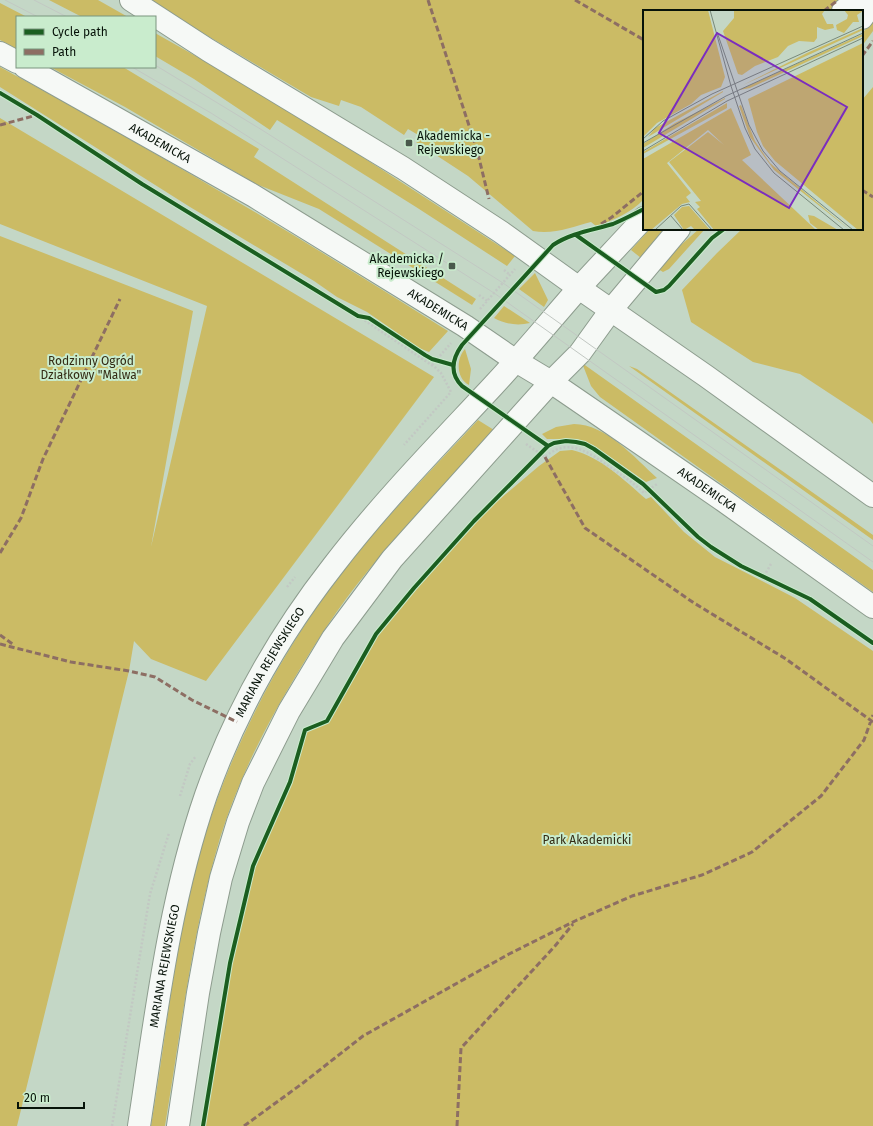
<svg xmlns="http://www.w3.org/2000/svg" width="873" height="1126" viewBox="0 0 873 1126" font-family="'Fira Sans',sans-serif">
<rect width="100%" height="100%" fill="#c4d7c6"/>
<path fill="#cbbb65" d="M 49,0 L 98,0 L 128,17 L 82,17 Z
M 147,0 L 843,0 L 831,11 L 644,11 L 644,199 C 631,213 614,220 596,226 L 591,222 C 572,227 553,235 533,231 L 468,176 L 416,142 L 420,136 L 408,129 L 404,135 L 361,107 L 341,100 L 339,106 L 311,97 Z
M 0,3 L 27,17 L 17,17 L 17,49 L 0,40 Z
M 873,19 L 873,31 L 862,46 L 862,34 Z
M 155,33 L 254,89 L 364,158 L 515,256 L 507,266 L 416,207 L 277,120 L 270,130 L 194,79 L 155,56 Z
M 0,67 C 152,149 301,238 448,331 L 429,352 L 419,348 L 367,312 L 337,297 L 314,281 L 190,207 L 0,87 Z
M 50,67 L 123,67 L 259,149 L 254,157 L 476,299 L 472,305 L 319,209 L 256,184 L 125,107 Z
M 873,87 L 873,424 L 870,420 L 800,374 L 753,362 L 691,322 L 682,290 L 717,253 L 742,229 L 862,229 L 862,100 Z
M 0,118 L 434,377 L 206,681 L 151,659 L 134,641 L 129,671 L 17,1126 L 0,1126 L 0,236 L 193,311 L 151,547 L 207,306 L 0,224 Z
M 650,229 L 668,229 L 641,258 L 631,250 Z
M 699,229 L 705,229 L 669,269 L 663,272 L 658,269 L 665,259 Z
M 535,273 L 548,300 L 544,307 L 519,289 Z
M 504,306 L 530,323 C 517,326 505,324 494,318 Z
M 465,349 L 471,369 L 469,385 C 456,378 456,359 465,349 Z
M 582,363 L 873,570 L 873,592 L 600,397 L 591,386 Z
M 629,366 L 637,369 L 653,380 L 873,535 L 873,540 Z
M 478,420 L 494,430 C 451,477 407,523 367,572 C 338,607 314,645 291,684 C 262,732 237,784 220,838 C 192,932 181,1030 165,1126 L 151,1126 C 158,1084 164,1041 170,999 C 176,962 182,925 190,889 C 219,768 278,650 357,554 C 395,507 437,464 478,420 Z
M 574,424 C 606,424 635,458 657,478 L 646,482 L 593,445 L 577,439 L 547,439 L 542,434 L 556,427 Z
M 572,450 C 601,457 624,480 646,499 L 651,497 L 684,532 L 715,557 L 795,598 L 873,651 L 873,1126 L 203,1126 L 230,963 L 253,866 L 290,782 L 305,730 L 327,721 L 376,634 L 414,588 L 474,521 L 539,466 L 560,451 Z"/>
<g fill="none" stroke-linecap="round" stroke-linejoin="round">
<defs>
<g id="minor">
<path d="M 131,0 L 208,50 L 403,168 L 501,232 L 579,288 L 706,376 L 873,496"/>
<path d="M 843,11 L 856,0"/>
<path d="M 862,18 L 873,3"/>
<path d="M 0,53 L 17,62"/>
<path id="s1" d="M 25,67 L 254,196 L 465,326 L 516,361 L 551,382 L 605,419 L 724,501 L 873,607"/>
<path id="s2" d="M 139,1126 C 156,1015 169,902 206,795 C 235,713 279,635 333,566 C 382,502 439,444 493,386 C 523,354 550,321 578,289 C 600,265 622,242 644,218"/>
<path d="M 178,1126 L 198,993 L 209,933 L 221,878 L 238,822 L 253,783 L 289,711 L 333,638 L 392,559 L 551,382 L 580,353 L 611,310 L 679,229"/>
</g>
</defs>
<use href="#minor" stroke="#8d9c8e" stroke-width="24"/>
<path stroke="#c2c8c3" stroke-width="2.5" stroke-dasharray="2 2" stroke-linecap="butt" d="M 504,270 L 510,275
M 479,295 L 487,301
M 480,309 L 515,269
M 358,316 L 436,368 L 441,373 L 451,392 L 404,445
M 432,365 L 451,343
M 526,444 L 545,457 C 570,435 592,455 614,470 C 624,477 635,484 644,493 L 657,484
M 764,576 L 771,564
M 287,587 L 295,577
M 180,796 L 190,764 L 196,756
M 112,1126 L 150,894 L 169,833"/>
<use href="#minor" stroke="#f6f9f6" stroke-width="22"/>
<path stroke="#c2c8c3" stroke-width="1" d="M 5,0 L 38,17
M 34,0 L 67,17
M 155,65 L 262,130 L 503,283 L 873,546
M 132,67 L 211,113 L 494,293 L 873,562"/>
<path stroke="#8d6e63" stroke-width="3" stroke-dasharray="6 3" stroke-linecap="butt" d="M 428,0 L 477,150 L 489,199
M 575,0 L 644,40
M 824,11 L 838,0
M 862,56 L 873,41
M 0,125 L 37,115
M 862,190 L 873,197
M 601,224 L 612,217 L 644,191
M 545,457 L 585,528 L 694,603 L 786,659 L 873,722
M 0,553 L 21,518 L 43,459 L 120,299
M 0,635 L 14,645
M 0,644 L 71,662 L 129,671 L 155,677 L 192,700 L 237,722
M 244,1126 L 303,1083 L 363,1036 L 509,954 L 575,921 L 632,896 L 702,875 L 752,852 L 821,796 L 864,740 L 873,715
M 457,1126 L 461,1048 L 555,946 L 573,924"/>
<defs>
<path id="cycleway" d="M 0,93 L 37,115 L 142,184 L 358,316 L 369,318 L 425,355 L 432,359 L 453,365
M 576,235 L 656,292 L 664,290 L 669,286 L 712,238 L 724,229
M 548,446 L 462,386 C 449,373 452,359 462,345 L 553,245 C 571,233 593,230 613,224 C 623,220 634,214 644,209
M 203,1126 L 230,963 L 253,866 L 290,782 L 305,730 L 327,721 L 376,634 L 414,588 L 474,521 L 548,446 L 554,443 L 566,441 L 576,442 L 585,444 L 594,449 L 643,484 L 698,537 L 711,547 L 741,566 L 810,599 L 873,643"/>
</defs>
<use href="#cycleway" stroke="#c9eccd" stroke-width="6"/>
<use href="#cycleway" stroke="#1b5e20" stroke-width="4"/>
</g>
<g fill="#49584b" stroke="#c9eccd" stroke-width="1.5">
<rect x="405" y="139" width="8" height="8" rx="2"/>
<rect x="448" y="262" width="8" height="8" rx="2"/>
</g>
<g text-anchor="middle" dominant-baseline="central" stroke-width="4" stroke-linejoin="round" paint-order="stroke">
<g font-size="12" fill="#071309" stroke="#c9eccd" text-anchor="start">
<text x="417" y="136">Akademicka -<tspan x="417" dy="14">Rejewskiego</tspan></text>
<text x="444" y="259" text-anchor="end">Akademicka /<tspan x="444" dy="14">Rejewskiego</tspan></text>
</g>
<g font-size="12" fill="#071309" stroke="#c9eccd">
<text stroke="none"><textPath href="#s1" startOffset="155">AKADEMICKA</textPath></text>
<text stroke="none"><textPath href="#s1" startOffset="479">AKADEMICKA</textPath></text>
<text stroke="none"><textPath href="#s1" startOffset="803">AKADEMICKA</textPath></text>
<text stroke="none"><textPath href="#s2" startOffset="486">MARIANA REJEWSKIEGO</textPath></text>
<text stroke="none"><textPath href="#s2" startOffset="162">MARIANA REJEWSKIEGO</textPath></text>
</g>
<g font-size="12" fill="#342b15" stroke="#c9eccd">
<text x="91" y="361">Rodzinny Ogród<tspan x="91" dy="14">Działkowy "Malwa"</tspan></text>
<text x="587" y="840">Park Akademicki</text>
</g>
</g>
<g transform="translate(643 10)">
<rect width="220" height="220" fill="#c4d7c6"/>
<path d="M 0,0 L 65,0 L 82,67 L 78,77 L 58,85 L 48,94 L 14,113 L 0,127 ZM 91,0 L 182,0 L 179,4 L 184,14 L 190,14 L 191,18 L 182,20 L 174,17 L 174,28 L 171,32 L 156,31 L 145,36 L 135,47 L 112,56 L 99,65 L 95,64 L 80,21 L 91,8 ZM 201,0 L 220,1 L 214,5 L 216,12 L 210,12 L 201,23 L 194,20 L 193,15 L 204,9 L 205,5 ZM 220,18 L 220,20 L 100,75 L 164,43 ZM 220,24 L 220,26 L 107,78 L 96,80 ZM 220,33 L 220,220 L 215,220 L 132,151 L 120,136 L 114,122 L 105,89 ZM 80,81 L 80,82 L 5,127 L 12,118 ZM 82,88 L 82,89 L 0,138 L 0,134 L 32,113 ZM 84,93 L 84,98 L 0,144 L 0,142 ZM 98,95 L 112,131 L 127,153 L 207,220 L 131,160 L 107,127 L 96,96 ZM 88,98 L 108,145 L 99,150 L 173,220 L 71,220 L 54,199 L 57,197 L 52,192 L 58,191 L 26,152 L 65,122 L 81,135 L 65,120 L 24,153 L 48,183 L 43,187 L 47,192 L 39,194 L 8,220 L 0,220 L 0,149 ZM 46,196 L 67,220 L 52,220 L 48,216 L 41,220 L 31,205 L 39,197 ZM 165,205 L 171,206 L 195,220 L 176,220 L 167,213 Z" fill="#cbbb65"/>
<path fill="none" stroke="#78897a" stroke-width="1" d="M 67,0 L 88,76 L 102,118 L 112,139 L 131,163 L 201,220M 74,22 L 106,115 L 120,141 L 137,161 L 210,220M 0,129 L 20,111 L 69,84 L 220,16M 0,133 L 83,86 L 220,23M 0,141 L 84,91 L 220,28M 28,206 L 40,220M 12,220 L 38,196 L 46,194 L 69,220"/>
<path fill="#7b2cbf" fill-opacity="0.15" stroke="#7b2cbf" stroke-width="2" d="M 74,23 L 204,97 L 146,198 L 16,123 Z"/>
<rect width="220" height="220" fill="none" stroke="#071309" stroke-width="2"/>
</g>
<rect x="16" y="16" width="140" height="52" fill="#c9eccd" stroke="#7b957f"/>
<rect x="24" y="29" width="20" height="6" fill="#1b5e20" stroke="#7b957f"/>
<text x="52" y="36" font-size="12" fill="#071309">Cycle path</text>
<rect x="24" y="49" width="20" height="6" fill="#8d6e63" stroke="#7b957f"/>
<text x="52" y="56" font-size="12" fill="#071309">Path</text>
<path d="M18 1102v6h66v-6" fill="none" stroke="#071309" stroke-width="2"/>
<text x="24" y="1102" font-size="12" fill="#071309" stroke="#c9eccd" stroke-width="3" paint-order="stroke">20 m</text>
</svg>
